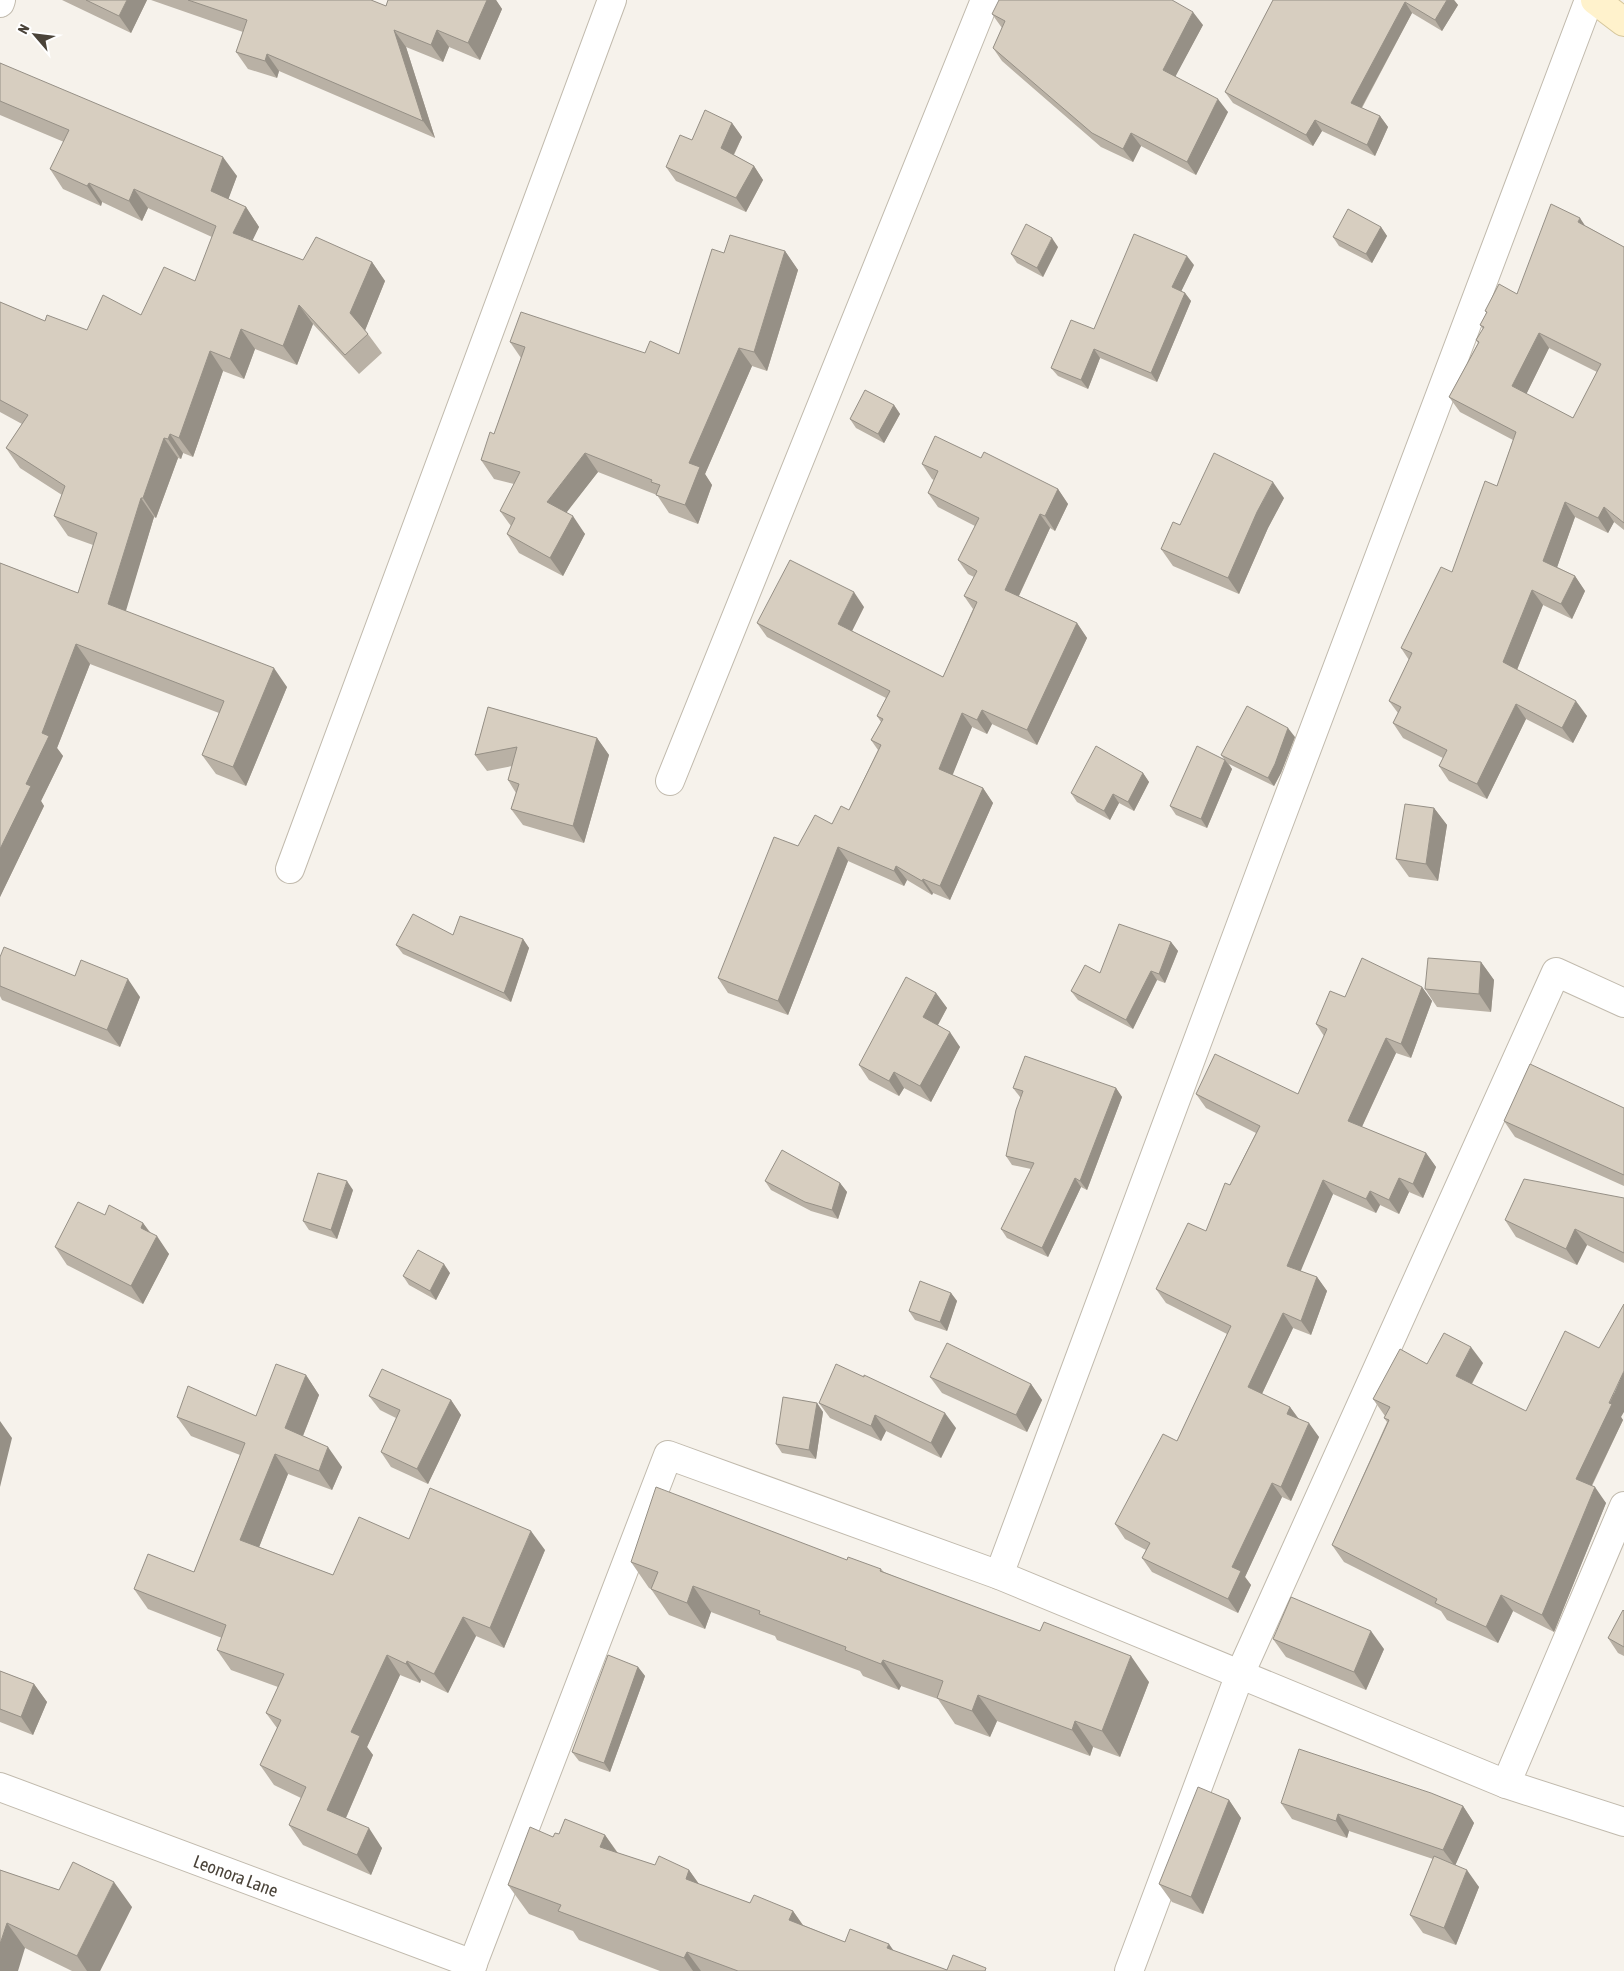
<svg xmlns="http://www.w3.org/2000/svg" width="1624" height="1971" viewBox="0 0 1624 1971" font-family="'Asap Condensed',sans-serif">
<rect width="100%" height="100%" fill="#f6f2eb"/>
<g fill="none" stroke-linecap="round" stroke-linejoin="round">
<defs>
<g id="street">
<path d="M 0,3 L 1,0"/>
<path d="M 670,781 L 985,0"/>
<path d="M 290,869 L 612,0"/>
<path d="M 999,1575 L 1269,849 L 1589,0"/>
<path d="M 1506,1784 L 1624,1506"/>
<path id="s1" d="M 0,1787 L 473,1964"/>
<path d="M 470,1971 L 668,1455 L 999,1575 L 1506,1784 L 1624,1822"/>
<path d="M 1129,1971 L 1240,1674 L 1556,972 L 1624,1003"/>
</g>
<path id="secondary" d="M 1595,0 L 1624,22"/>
</defs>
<use href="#street" stroke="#c1baad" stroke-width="30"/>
<use href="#secondary" stroke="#d5c69b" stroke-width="30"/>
<use href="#street" stroke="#fff" stroke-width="28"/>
<use href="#secondary" stroke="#fff2cc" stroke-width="28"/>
</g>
<path fill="#b9b1a5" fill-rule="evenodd" d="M 62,0 L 147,0 L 131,33 Z
M 151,0 L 371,0 L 386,6 L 388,0 L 496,0 L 502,9 L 480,60 L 449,47 L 443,62 L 406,47 L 435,138 L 279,71 L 277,78 L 248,69 L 236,52 L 243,32 Z
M 1273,0 L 1454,0 L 1458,5 L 1442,31 L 1412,13 L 1362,108 L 1380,116 L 1388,127 L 1375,156 L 1322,131 L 1313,146 L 1233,103 L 1225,92 Z
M 992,14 L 1203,25 L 1175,76 L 1228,112 L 1196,175 L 1141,146 L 1133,162 L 1101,147 L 1002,61 L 993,48 L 1002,28 Z
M 0,63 L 237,176 L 228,199 L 246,207 L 259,227 L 252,240 L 303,260 L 372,262 L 385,281 L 365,330 L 382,353 L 359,374 L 313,324 L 297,365 L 255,349 L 244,379 L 223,371 L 193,457 L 183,453 L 181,459 L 178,458 L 156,518 L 154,517 L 125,611 L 287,687 L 246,786 L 216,774 L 202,755 L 219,713 L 90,664 L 57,748 L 63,756 L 41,801 L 44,806 L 0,897 L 0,563 L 78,593 L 93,545 L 68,536 L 54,516 L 62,495 L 20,468 L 6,448 L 22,424 L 0,412 L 0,302 L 45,321 L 87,330 L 141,315 L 195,281 L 212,237 L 148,208 L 142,221 L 102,202 L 101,206 L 63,189 L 50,169 L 64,142 L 0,115 Z
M 732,123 L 742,137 L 734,155 L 754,166 L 763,180 L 746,212 L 676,181 L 666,167 L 692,140 Z
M 1586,226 L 1624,247 L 1624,530 L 1614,522 L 1608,533 L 1575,517 L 1557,567 L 1575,576 L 1585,591 L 1572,619 L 1543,605 L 1517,670 L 1587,716 L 1573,743 L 1526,719 L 1487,799 L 1449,781 L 1439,766 L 1443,758 L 1403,738 L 1393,723 L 1398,713 L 1389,701 L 1409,660 L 1401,648 L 1452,572 L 1497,486 L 1513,440 L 1460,412 L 1449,397 L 1478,343 L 1476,340 L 1483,329 L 1480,325 L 1487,313 L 1485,311 L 1517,294 ZM 1549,348 L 1597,372 L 1573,418 L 1526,394 Z
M 1381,227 L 1387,236 L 1372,263 L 1339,246 L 1333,237 Z
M 1058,247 L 1043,277 L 1017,263 L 1011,254 Z
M 785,251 L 798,270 L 767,371 L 752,366 L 705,474 L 712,485 L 698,524 L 669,513 L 657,495 L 598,472 L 566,512 L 585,534 L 563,576 L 519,553 L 507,534 L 511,526 L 500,511 L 514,484 L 494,479 L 481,460 L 494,434 L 521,358 L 510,342 L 645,353 L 679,354 L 724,253 Z
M 1194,265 L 1181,291 L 1185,293 L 1191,301 L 1157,382 L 1100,358 L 1088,389 L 1058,376 L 1051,368 L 1094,329 Z
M 894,405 L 900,414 L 884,443 L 856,428 L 850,419 Z
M 981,458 L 1058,489 L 1068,504 L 1055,531 L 1050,528 L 1019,596 L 1077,623 L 1087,638 L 1037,745 L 992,724 L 987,734 L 972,727 L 952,775 L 983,788 L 993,803 L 950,900 L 933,893 L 932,895 L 907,880 L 904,886 L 848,861 L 788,1015 L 728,993 L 718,978 L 798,846 L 832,824 L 849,810 L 878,750 L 871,740 L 881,722 L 877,716 L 886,698 L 767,637 L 757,623 L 864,607 L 852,631 L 943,677 L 973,609 L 964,596 L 974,577 L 968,574 L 958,560 L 975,526 L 938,507 L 928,493 L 934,480 L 932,479 L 922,464 Z
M 1284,498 L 1268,528 L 1239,594 L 1173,566 L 1161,549 L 1180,525 Z
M 488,707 L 597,738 L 609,755 L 584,843 L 523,825 L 511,809 L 516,793 L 508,780 L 512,766 L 487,771 L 475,755 Z
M 1295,737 L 1281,773 L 1274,786 L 1229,764 L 1232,769 L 1207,828 L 1176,815 L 1170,806 L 1224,759 L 1221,755 Z
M 1143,773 L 1149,782 L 1134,811 L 1119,803 L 1110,820 L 1077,802 L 1071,793 Z
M 1434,808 L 1447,825 L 1438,881 L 1409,877 L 1396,859 Z
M 453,935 L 523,939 L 529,948 L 511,1002 L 403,954 L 396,945 Z
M 1171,942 L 1178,951 L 1165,983 L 1157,980 L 1133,1029 L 1078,1000 L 1071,991 L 1100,973 Z
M 0,957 L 140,997 L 120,1047 L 2,1000 L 0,996 Z
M 1481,962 L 1494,980 L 1491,1012 L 1437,1007 L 1425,989 Z
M 1422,987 L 1432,1001 L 1411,1058 L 1396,1053 L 1362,1127 L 1426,1153 L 1436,1167 L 1423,1198 L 1409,1192 L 1399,1214 L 1380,1205 L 1376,1213 L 1333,1194 L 1300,1271 L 1317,1277 L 1327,1291 L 1311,1335 L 1293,1328 L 1262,1394 L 1290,1407 L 1299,1419 L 1319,1437 L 1291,1501 L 1282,1497 L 1245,1577 L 1251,1585 L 1238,1613 L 1152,1572 L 1142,1558 L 1146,1550 L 1125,1539 L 1115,1524 L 1177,1441 L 1227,1334 L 1166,1303 L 1156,1289 L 1206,1231 L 1256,1133 L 1206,1108 L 1196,1094 L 1298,1094 L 1324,1036 L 1316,1024 L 1345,997 Z
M 936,993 L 947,1008 L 938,1025 L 960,1047 L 931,1102 L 904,1088 L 899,1096 L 869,1080 L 859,1065 Z
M 1013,1088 L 1116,1088 L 1122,1097 L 1087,1190 L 1081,1187 L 1048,1257 L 1007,1238 L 1001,1229 L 1031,1169 L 1012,1165 L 1006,1156 L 1021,1097 L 1020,1097 Z
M 1624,1108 L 1624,1186 L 1515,1137 L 1504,1121 Z
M 765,1181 L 840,1183 L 847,1192 L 838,1219 L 811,1211 L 771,1190 Z
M 353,1190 L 337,1239 L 309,1230 L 303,1221 Z
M 1624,1198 L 1624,1263 L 1587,1245 L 1577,1265 L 1516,1237 L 1505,1220 Z
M 105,1215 L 143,1223 L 150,1232 L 169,1254 L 143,1304 L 67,1265 L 55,1247 Z
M 450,1273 L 436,1300 L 409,1285 L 403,1276 Z
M 951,1293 L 957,1301 L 947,1331 L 915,1320 L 909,1311 Z
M 1599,1348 L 1621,1417 L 1623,1420 L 1592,1486 L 1606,1503 L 1554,1632 L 1513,1611 L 1498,1643 L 1447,1620 L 1441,1611 L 1344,1562 L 1332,1545 L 1387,1422 L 1384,1418 L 1385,1416 L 1373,1399 L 1427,1364 L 1483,1363 L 1472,1384 L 1526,1411 Z
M 306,1375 L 319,1395 L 303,1436 L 342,1467 L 332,1490 L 288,1474 L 259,1547 L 333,1575 L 409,1539 L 545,1550 L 504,1648 L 476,1636 L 448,1693 L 421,1680 L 420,1683 L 400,1675 L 367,1747 L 373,1755 L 346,1818 L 382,1848 L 371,1875 L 303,1845 L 289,1825 L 301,1798 L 274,1785 L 260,1765 L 277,1728 L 266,1713 L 278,1687 L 231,1670 L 217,1650 L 222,1638 L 148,1609 L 134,1589 L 194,1572 L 240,1455 L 191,1436 L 177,1417 L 256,1416 Z
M 930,1377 L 1031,1384 L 1042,1400 L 1027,1432 L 942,1393 Z
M 369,1396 L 451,1400 L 461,1415 L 428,1484 L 391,1467 L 381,1452 L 396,1418 L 380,1410 Z
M 817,1403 L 823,1412 L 816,1459 L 782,1453 L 776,1444 Z
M 819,1403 L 956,1428 L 941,1458 L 886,1431 L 881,1441 L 830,1418 Z
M 847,1560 L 881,1569 L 884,1572 L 1149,1682 L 1120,1757 L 1093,1747 L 1090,1756 L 997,1721 L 990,1737 L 955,1724 L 938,1699 L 901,1686 L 899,1690 L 863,1676 L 860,1671 L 777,1640 L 775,1636 L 711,1612 L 705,1629 L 669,1615 L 651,1589 L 649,1588 L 631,1562 Z
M 1624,1611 L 1624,1656 L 1618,1653 L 1608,1638 Z
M 1273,1639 L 1384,1649 L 1366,1690 L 1286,1657 Z
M 638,1667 L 645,1676 L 610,1772 L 579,1761 L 572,1752 Z
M 0,1671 L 34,1684 L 47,1702 L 33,1735 L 0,1722 Z
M 1229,1800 L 1241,1818 L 1203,1914 L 1172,1902 L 1159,1884 Z
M 1281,1803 L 1463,1806 L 1474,1823 L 1455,1865 L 1479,1887 L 1456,1945 L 1423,1933 L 1410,1915 L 1433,1859 L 1349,1831 L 1347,1838 L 1292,1819 Z
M 605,1835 L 618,1853 L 655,1865 L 689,1870 L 699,1884 L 750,1903 L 793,1911 L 803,1925 L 845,1942 L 894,1951 L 947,1970 L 988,1971 L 660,1971 L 579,1940 L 573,1931 L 529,1914 L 508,1885 L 553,1837 Z
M 0,1870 L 59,1890 L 132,1907 L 100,1971 L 72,1971 L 25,1948 L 0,1971 Z"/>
<path fill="#969086" d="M 127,0 L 147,0 L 131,33 L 119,16 Z
M 487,0 L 496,0 L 502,9 L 480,60 L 468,43 Z
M 1447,0 L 1454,0 L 1458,5 L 1442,31 L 1435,20 Z
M 1405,2 L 1412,13 L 1358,114 L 1351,103 Z
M 1193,12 L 1203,25 L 1172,83 L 1163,70 Z
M 394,30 L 406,47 L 435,138 L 423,121 Z
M 437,30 L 449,47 L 443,62 L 431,45 Z
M 267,54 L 279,71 L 277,78 L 265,61 Z
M 1218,99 L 1228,112 L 1196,175 L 1187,162 Z
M 1380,116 L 1388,127 L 1375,156 L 1367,145 Z
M 1315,120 L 1322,131 L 1313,146 L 1306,135 Z
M 732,123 L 742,137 L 730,162 L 721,148 Z
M 1131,133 L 1141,146 L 1133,162 L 1123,149 Z
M 223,157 L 237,176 L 224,211 L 211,191 Z
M 754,166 L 763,180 L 746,212 L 736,198 Z
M 89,183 L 102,202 L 101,206 L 87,186 Z
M 134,189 L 148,208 L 142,221 L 129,201 Z
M 246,207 L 259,227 L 247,252 L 233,233 Z
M 1580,218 L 1590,233 L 1578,222 Z
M 1381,227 L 1387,236 L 1372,263 L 1366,254 Z
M 1052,238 L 1058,247 L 1043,277 L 1037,268 Z
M 785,251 L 798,270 L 767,371 L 754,352 Z
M 1187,256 L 1194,265 L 1179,296 L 1172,287 Z
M 372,262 L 385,281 L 364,333 L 350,313 Z
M 1185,293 L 1191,301 L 1157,382 L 1151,373 Z
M 299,305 L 313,324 L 297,365 L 283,346 Z
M 241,329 L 255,349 L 244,379 L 230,359 Z
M 1539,333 L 1549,348 L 1523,401 L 1512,386 Z
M 739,348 L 752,366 L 705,474 L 712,485 L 698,524 L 685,505 L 689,463 Z
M 1094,349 L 1100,358 L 1088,389 L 1081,380 Z
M 210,351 L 223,371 L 193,457 L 179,438 Z
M 894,405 L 900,414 L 884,443 L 878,434 Z
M 170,434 L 183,453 L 181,459 L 168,439 Z
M 164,438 L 178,458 L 156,518 L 143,498 Z
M 585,453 L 598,472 L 560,521 L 547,502 Z
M 1273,482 L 1284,498 L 1268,528 L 1239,594 L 1228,578 L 1257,512 Z
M 1058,489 L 1068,504 L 1055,531 L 1045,516 Z
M 141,498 L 154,517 L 122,624 L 108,604 Z
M 1565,502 L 1575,517 L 1554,576 L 1543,561 Z
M 1604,507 L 1614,522 L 1608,533 L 1598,518 Z
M 1040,514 L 1050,528 L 1015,604 L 1005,590 Z
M 573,516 L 585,534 L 563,576 L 550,558 Z
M 1575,576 L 1585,591 L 1572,619 L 1561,604 Z
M 1532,590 L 1543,605 L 1514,677 L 1503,662 Z
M 854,592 L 864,607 L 848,639 L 838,624 Z
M 1077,623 L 1087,638 L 1037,745 L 1027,730 Z
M 76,644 L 90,664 L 57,748 L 63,756 L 41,801 L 44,806 L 0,897 L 0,849 L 42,733 Z
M 274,668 L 287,687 L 246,786 L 233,767 Z
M 1576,701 L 1587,716 L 1573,743 L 1562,728 Z
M 1516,704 L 1526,719 L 1487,799 L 1477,784 Z
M 982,710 L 992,724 L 987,734 L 977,720 Z
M 962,713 L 972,727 L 949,784 L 939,769 Z
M 1288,728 L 1295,737 L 1281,773 L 1274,786 L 1268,778 Z
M 597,738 L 609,755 L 584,843 L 573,826 Z
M 1225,760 L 1232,769 L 1207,828 L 1201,819 Z
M 1143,773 L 1149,782 L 1134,811 L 1128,802 Z
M 983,788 L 993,803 L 950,900 L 940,886 Z
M 1113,794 L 1119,803 L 1110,820 L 1104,811 Z
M 1434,808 L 1447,825 L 1438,881 L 1426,864 Z
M 838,847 L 848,861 L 788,1015 L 778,1001 Z
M 896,866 L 907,880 L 904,886 L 894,871 Z
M 923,879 L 933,893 L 932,895 L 922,881 Z
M 523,939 L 529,948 L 511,1002 L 504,993 Z
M 1171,942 L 1178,951 L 1165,983 L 1159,974 Z
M 1481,962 L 1494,980 L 1491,1012 L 1479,994 Z
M 1151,971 L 1157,980 L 1133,1029 L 1126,1020 Z
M 128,979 L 140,997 L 120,1047 L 107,1030 Z
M 1422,987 L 1432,1001 L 1411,1058 L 1401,1044 Z
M 936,993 L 947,1008 L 934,1032 L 923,1017 Z
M 950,1032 L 960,1047 L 931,1102 L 920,1086 Z
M 1386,1038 L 1396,1053 L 1358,1135 L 1348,1121 Z
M 894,1072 L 904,1088 L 899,1096 L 889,1081 Z
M 1116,1088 L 1122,1097 L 1087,1190 L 1080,1181 Z
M 1426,1153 L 1436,1167 L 1423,1198 L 1413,1184 Z
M 1075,1178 L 1081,1187 L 1048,1257 L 1042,1248 Z
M 1399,1178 L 1409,1192 L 1399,1214 L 1389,1200 Z
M 1323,1180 L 1333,1194 L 1297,1280 L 1287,1266 Z
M 347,1181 L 353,1190 L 337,1239 L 331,1230 Z
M 840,1183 L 847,1192 L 838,1219 L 832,1210 Z
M 1370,1191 L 1380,1205 L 1376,1213 L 1366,1199 Z
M 143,1223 L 155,1240 L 157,1236 L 169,1254 L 143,1304 L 131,1286 L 141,1228 Z
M 1575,1229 L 1587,1245 L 1577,1265 L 1566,1249 Z
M 444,1264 L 450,1273 L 436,1300 L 430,1291 Z
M 1317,1277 L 1327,1291 L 1311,1335 L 1301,1321 Z
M 951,1293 L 957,1301 L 947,1331 L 940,1322 Z
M 1283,1313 L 1293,1328 L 1258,1402 L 1248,1387 Z
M 1471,1347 L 1483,1363 L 1467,1392 L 1456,1376 Z
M 1624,1371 L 1624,1412 L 1621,1417 L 1623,1420 L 1587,1495 L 1576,1479 Z
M 306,1375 L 319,1395 L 298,1448 L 285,1428 Z
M 1031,1384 L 1042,1400 L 1027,1432 L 1016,1415 Z
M 451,1400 L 461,1415 L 428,1484 L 417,1469 Z
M 817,1403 L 823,1412 L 816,1459 L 809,1450 Z
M 1290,1407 L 1300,1421 L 1287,1414 Z
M 945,1413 L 956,1428 L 941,1458 L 931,1443 Z
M 875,1415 L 886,1431 L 881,1441 L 871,1426 Z
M 0,1421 L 12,1438 L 0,1487 Z
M 1309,1423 L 1319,1437 L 1291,1501 L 1281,1487 Z
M 328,1447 L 342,1467 L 332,1490 L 319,1471 Z
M 275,1454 L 288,1474 L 254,1560 L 240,1540 Z
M 1272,1483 L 1282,1497 L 1245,1577 L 1251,1585 L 1238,1613 L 1228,1599 L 1232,1567 Z
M 1595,1487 L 1606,1503 L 1554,1632 L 1542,1615 Z
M 531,1531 L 545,1550 L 504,1648 L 490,1628 Z
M 693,1586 L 711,1612 L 705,1629 L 687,1603 Z
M 1501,1595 L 1513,1611 L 1498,1643 L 1486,1627 Z
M 463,1617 L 476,1636 L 448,1693 L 434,1674 Z
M 1371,1631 L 1384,1649 L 1366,1690 L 1354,1672 Z
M 387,1655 L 400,1675 L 367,1747 L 373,1755 L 341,1829 L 327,1810 L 351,1732 Z
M 1131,1656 L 1149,1682 L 1120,1757 L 1102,1731 Z
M 883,1660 L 901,1686 L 899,1690 L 881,1664 Z
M 407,1661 L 421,1680 L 420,1683 L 406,1664 Z
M 638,1667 L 645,1676 L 610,1772 L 604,1763 Z
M 34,1684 L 47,1702 L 33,1735 L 21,1717 Z
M 978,1695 L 997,1721 L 990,1737 L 972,1711 Z
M 1075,1721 L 1093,1747 L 1090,1756 L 1072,1730 Z
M 1229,1800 L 1241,1818 L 1203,1914 L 1191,1897 Z
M 1463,1806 L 1474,1823 L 1455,1866 L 1443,1850 Z
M 1338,1814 L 1349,1831 L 1347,1838 L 1336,1821 Z
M 369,1828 L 382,1848 L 371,1875 L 357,1855 Z
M 605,1835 L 625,1864 L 600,1847 Z
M 689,1870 L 710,1900 L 686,1879 Z
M 1467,1870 L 1479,1887 L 1456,1945 L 1444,1928 Z
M 114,1882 L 132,1907 L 100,1971 L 87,1971 L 77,1956 Z
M 793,1911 L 813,1940 L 789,1920 Z
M 7,1923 L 25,1948 L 18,1971 L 0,1971 L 0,1944 Z
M 889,1944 L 908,1971 L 887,1948 Z
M 687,1952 L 701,1971 L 693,1971 L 684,1958 Z"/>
<path fill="#d7cec0" stroke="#969086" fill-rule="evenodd" d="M 86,0 L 127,0 L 119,16 Z
M 188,0 L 371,0 L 386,6 L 388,0 L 487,0 L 468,43 L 437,30 L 431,45 L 394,30 L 423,121 L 267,54 L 265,61 L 236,52 L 247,20 Z
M 999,0 L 1172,0 L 1193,12 L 1163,70 L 1218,99 L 1187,162 L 1131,133 L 1123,149 L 1092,133 L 993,48 L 1005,21 L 992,14 Z
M 1273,0 L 1447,0 L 1435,20 L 1405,2 L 1351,103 L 1380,116 L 1367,145 L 1315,120 L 1306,135 L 1225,92 Z
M 0,63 L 223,157 L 211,191 L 246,207 L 233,233 L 303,260 L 316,237 L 372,262 L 350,313 L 368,334 L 345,355 L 299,305 L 283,346 L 241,329 L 230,359 L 210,351 L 179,438 L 170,434 L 168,439 L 164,438 L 143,498 L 141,498 L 108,604 L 274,668 L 233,767 L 202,755 L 224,701 L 76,644 L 42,733 L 49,736 L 26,784 L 31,786 L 0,849 L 0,563 L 78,593 L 97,533 L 54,516 L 65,486 L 6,448 L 28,415 L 0,400 L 0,302 L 45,321 L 47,315 L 87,330 L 103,295 L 141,315 L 164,267 L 195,281 L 216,226 L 134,189 L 129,201 L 89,183 L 87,186 L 50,169 L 69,130 L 0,101 Z
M 705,110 L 732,123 L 721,148 L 754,166 L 736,198 L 666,167 L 680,135 L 692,140 Z
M 1551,204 L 1580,218 L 1578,222 L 1624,247 L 1624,523 L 1604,507 L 1598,518 L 1565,502 L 1543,561 L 1575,576 L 1561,604 L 1532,590 L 1503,662 L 1576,701 L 1562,728 L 1516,704 L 1477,784 L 1439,766 L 1447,750 L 1393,723 L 1401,707 L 1389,701 L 1412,653 L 1401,648 L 1441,567 L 1452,572 L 1485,481 L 1497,486 L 1516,432 L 1449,397 L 1479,342 L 1476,340 L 1484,327 L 1480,325 L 1487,312 L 1485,311 L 1499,284 L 1517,294 ZM 1539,333 L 1601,364 L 1573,418 L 1512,386 Z
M 1348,209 L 1381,227 L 1366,254 L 1333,237 Z
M 1026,224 L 1052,238 L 1037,268 L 1011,254 Z
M 1134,234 L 1187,256 L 1172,287 L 1185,293 L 1151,373 L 1094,349 L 1081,380 L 1051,368 L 1071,320 L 1094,329 Z
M 730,235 L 785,251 L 754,352 L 739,348 L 689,463 L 700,467 L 685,505 L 656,495 L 660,485 L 651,482 L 652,480 L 585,453 L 547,502 L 573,516 L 550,558 L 507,534 L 515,518 L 500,511 L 520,472 L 481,460 L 490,432 L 494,434 L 525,347 L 510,342 L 521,312 L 645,353 L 650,341 L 679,354 L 712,249 L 724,253 Z
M 865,390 L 894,405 L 878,434 L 850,419 Z
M 935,436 L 981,458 L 984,452 L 1058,489 L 1045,516 L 1040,514 L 1005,590 L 1077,623 L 1027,730 L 982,710 L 977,720 L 962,713 L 939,769 L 983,788 L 940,886 L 923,879 L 922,881 L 896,866 L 894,871 L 838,847 L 778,1001 L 718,978 L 774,837 L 798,846 L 815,815 L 832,824 L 841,806 L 849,810 L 881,745 L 871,740 L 883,719 L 877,716 L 890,691 L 757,623 L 790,560 L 854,592 L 838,624 L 943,677 L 977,602 L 964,596 L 977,571 L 958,560 L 979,518 L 928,493 L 938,471 L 922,464 Z
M 1214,453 L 1273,482 L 1257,512 L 1228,578 L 1161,549 L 1173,522 L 1180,525 Z
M 1247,706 L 1288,728 L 1275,764 L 1268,778 L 1221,755 Z
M 488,707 L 597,738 L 573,826 L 511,809 L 519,784 L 508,780 L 517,747 L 475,755 Z
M 1096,746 L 1143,773 L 1128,802 L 1113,794 L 1104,811 L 1071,793 Z
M 1197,746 L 1225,760 L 1201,819 L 1170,806 Z
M 1405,804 L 1434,808 L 1426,864 L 1396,859 Z
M 413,914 L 453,935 L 460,916 L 523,939 L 504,993 L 396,945 Z
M 1119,924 L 1171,942 L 1159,974 L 1151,971 L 1126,1020 L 1071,991 L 1085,965 L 1100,973 Z
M 4,947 L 75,976 L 81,960 L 128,979 L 107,1030 L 0,986 L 0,957 Z
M 1362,958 L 1422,987 L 1401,1044 L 1386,1038 L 1348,1121 L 1426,1153 L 1413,1184 L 1399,1178 L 1389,1200 L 1370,1191 L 1366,1199 L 1323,1180 L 1287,1266 L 1317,1277 L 1301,1321 L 1283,1313 L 1248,1387 L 1290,1407 L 1287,1414 L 1309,1423 L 1281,1487 L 1272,1483 L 1232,1567 L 1241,1571 L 1228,1599 L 1142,1558 L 1150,1543 L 1115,1524 L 1163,1434 L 1177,1441 L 1231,1326 L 1156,1289 L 1188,1223 L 1206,1231 L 1225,1183 L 1230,1185 L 1260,1126 L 1196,1094 L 1215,1054 L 1298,1094 L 1327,1029 L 1316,1024 L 1330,991 L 1345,997 Z
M 1428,958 L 1481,962 L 1479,994 L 1425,989 Z
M 906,977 L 936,993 L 923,1017 L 950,1032 L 920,1086 L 894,1072 L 889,1081 L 859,1065 Z
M 1025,1056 L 1116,1088 L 1080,1181 L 1075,1178 L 1042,1248 L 1001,1229 L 1034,1163 L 1006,1156 L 1016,1110 L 1023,1091 L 1013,1088 Z
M 1530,1064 L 1624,1108 L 1624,1175 L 1504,1121 Z
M 782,1150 L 840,1183 L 832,1210 L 805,1202 L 765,1181 Z
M 318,1173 L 347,1181 L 331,1230 L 303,1221 Z
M 1524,1179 L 1624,1198 L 1624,1253 L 1575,1229 L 1566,1249 L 1505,1220 Z
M 78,1202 L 105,1215 L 109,1205 L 143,1223 L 141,1228 L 157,1236 L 131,1286 L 55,1247 Z
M 418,1250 L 444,1264 L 430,1291 L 403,1276 Z
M 920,1281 L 951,1293 L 940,1322 L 909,1311 Z
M 1624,1304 L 1624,1371 L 1609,1403 L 1612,1404 L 1576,1479 L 1595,1487 L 1542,1615 L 1501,1595 L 1486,1627 L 1435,1603 L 1437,1599 L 1332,1545 L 1389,1420 L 1384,1418 L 1390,1407 L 1373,1399 L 1400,1349 L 1427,1364 L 1444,1333 L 1471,1347 L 1456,1376 L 1526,1411 L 1565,1331 L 1599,1348 Z
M 947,1343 L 1031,1384 L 1016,1415 L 930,1377 Z
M 276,1364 L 306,1375 L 285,1428 L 328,1447 L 319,1471 L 275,1454 L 240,1540 L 333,1575 L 359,1517 L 409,1539 L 430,1488 L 531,1531 L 490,1628 L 463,1617 L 434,1674 L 407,1661 L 406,1664 L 387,1655 L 351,1732 L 360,1736 L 327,1810 L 369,1828 L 357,1855 L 289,1825 L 306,1787 L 260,1765 L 281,1720 L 266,1713 L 284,1674 L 217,1650 L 226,1625 L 134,1589 L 148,1554 L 194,1572 L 245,1443 L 177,1417 L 188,1386 L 256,1416 Z
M 836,1364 L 864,1377 L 864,1375 L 945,1413 L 931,1443 L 875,1415 L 871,1426 L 819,1403 Z
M 382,1369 L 451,1400 L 417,1469 L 381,1452 L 400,1410 L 369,1396 Z
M 783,1397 L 817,1403 L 809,1450 L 776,1444 Z
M 656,1487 L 847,1560 L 848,1557 L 881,1569 L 880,1571 L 1040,1631 L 1044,1622 L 1131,1656 L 1102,1731 L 1075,1721 L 1072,1730 L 978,1695 L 972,1711 L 937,1698 L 943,1681 L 883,1660 L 881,1664 L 845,1650 L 846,1647 L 759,1614 L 760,1611 L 693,1586 L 687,1603 L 651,1589 L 658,1572 L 631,1562 Z
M 1291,1597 L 1371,1631 L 1354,1672 L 1273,1639 Z
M 1623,1610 L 1624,1611 L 1624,1647 L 1608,1638 Z
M 608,1655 L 638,1667 L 604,1763 L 572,1752 Z
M 0,1671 L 34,1684 L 21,1717 L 0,1709 Z
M 1299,1749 L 1431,1793 L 1463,1806 L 1443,1850 L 1338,1814 L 1336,1821 L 1281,1803 Z
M 1198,1787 L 1229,1800 L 1191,1897 L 1159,1884 Z
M 565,1819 L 605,1835 L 600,1847 L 655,1865 L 659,1856 L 689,1870 L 686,1879 L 750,1903 L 754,1895 L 793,1911 L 789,1920 L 845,1942 L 850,1929 L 889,1944 L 887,1948 L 947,1970 L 953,1955 L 986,1968 L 985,1971 L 738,1971 L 687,1952 L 684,1958 L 558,1911 L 561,1905 L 508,1885 L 530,1827 L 553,1837 L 555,1833 L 559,1834 Z
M 1434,1856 L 1467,1870 L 1444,1928 L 1410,1915 Z
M 73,1862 L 114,1882 L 77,1956 L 7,1923 L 0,1944 L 0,1870 L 59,1890 Z"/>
<g text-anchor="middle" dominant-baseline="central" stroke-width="4.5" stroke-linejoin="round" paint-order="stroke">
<g font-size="18" fill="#4a4339" stroke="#fff">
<text stroke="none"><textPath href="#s1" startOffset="252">Leonora Lane</textPath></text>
</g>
</g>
<g transform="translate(35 35) rotate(298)" stroke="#ffffff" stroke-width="4" paint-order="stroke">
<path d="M0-4L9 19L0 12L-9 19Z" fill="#4a4339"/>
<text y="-8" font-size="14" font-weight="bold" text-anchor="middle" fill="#4a4339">N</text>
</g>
</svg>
